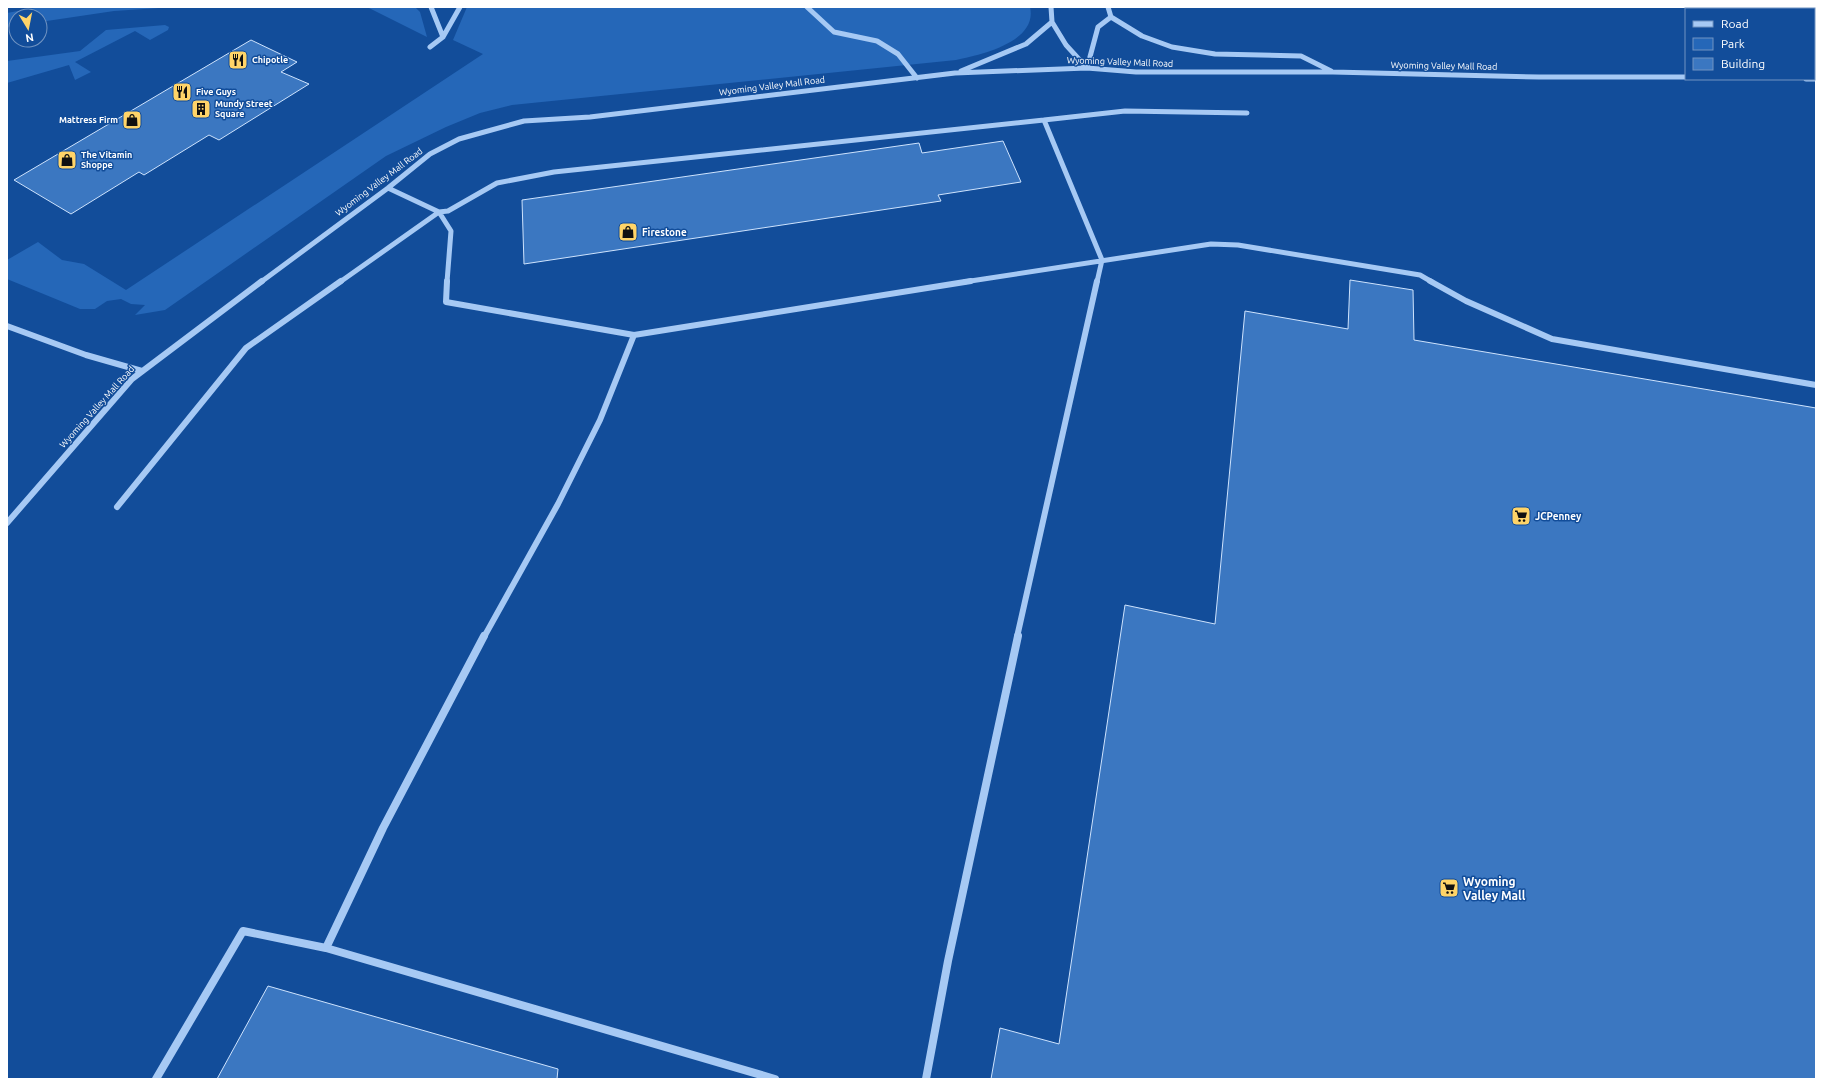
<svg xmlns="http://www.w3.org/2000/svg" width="1823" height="1086" viewBox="0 0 1823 1086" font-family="Ubuntu,sans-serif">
<rect width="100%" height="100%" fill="#124d9a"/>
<path fill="#2567b8" d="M 40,7 L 174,7 L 114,11 L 40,22 L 40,16 L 16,16 L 16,25 L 7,27 L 7,13 Z
M 367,7 L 415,7 L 420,12 L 427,37 Z
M 467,7 L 1030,7 C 1038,42 981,55 956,60 L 512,105 L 480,113 L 446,127 L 386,156 L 165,310 L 135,315 L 145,305 L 131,304 L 121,299 L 107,301 L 95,309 L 80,309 L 7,279 L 7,260 L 38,242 L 62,260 L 84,264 L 126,290 L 483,54 L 453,40 Z
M 165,25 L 169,27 L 168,30 L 150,40 L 135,31 L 75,62 L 91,72 L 75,80 L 69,65 L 7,83 L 7,61 L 80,51 L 106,30 Z"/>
<path fill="#3b77c1" stroke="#cee3fd" d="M 251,40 L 297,62 L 281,72 L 309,84 L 219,140 L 209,135 L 144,175 L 139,172 L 71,214 L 14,180 Z
M 1003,141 L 1021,182 L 938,195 L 941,201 L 524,264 L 522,200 L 919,143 L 922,153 Z
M 1350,280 L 1413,290 L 1414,340 L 1816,408 L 1816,1079 L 991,1079 L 1000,1028 L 1059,1044 L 1125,605 L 1215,624 L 1245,311 L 1348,329 Z
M 268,986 L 558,1069 L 557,1079 L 217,1079 Z"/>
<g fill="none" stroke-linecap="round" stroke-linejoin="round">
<path stroke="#a6c9f4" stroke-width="5" d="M 431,7 L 443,37
M 807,7 L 834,32 L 877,41 L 898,54 L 917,78
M 1108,7 L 1111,17 L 1142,36 L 1172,47 L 1215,54 L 1301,56 L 1331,71
M 1052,22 L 1066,45 L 1087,68
M 430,47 L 443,37 L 460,7
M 1087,68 L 1098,27 L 1111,17
M 961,71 L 1026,44 L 1052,22 L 1051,7
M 1806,79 L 1816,79
M 1044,120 L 1125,111 L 1247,113
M 388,188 L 439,212 L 451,231 L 447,282
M 261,282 L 388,188 L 430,154 L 459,139 L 524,121 L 590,117 L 955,73 L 1087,68 L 1136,72 L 1333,72 L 1539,77 L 1686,77
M 340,282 L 439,212 L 448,211 L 497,183 L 554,172 L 1044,120 L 1102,260 L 1097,282
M 964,282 L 1211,244 L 1238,245 L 1420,275 L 1432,282"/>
<path stroke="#a6c9f4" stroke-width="6" d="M 447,281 L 446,302 L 634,335 L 971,281
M 1430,281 L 1466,301 L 1552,339 L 1816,385
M 7,326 L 86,355 L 142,371
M 117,507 L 246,348 L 341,281
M 7,523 L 132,379 L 262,281
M 484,637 L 558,504 L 600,420 L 634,335
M 1017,637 L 1097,281"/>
<path stroke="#a6c9f4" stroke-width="8" d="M 484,636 L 383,828 L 326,948 L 775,1079
M 156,1079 L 243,931 L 326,948
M 926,1079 L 948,961 L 1018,636"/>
</g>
<defs>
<symbol id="restaurant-square" viewBox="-11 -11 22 22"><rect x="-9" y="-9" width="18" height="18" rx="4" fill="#ffd468" stroke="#124d9a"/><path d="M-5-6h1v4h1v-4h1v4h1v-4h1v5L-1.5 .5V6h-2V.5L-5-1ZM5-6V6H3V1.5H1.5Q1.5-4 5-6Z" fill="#111"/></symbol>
<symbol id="building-square" viewBox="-11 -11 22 22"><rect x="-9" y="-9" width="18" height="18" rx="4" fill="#ffd468" stroke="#124d9a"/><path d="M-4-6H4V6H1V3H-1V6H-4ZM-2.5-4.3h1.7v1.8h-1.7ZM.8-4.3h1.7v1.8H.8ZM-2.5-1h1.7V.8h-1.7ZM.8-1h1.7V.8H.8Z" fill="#111"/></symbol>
<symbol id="shop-square" viewBox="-11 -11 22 22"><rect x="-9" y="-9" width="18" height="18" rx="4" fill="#ffd468" stroke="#124d9a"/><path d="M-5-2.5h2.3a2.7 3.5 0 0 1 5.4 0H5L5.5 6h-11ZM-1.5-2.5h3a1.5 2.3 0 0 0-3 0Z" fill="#111"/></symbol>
<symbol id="supermarket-square" viewBox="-11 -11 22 22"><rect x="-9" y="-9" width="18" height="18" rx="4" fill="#ffd468" stroke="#124d9a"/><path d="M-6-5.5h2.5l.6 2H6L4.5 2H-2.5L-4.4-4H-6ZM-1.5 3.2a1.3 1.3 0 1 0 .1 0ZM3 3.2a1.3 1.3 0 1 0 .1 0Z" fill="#111"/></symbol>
</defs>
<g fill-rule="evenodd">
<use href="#restaurant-square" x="227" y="49" width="22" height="22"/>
<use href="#restaurant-square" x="171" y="81" width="22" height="22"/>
<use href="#building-square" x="190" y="98" width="22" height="22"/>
<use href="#shop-square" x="121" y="109" width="22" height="22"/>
<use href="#shop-square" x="56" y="149" width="22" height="22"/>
<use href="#shop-square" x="617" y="221" width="22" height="22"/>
<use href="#supermarket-square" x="1510" y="505" width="22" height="22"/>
<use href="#supermarket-square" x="1438" y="877" width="22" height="22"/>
</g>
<g text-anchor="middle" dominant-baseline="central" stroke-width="3" stroke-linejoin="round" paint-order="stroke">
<g font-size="9" font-weight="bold" fill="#fff" stroke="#124d9a" text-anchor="start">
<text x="252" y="60">Chipotle</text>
<text x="196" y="92">Five Guys</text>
<text x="215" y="104">Mundy Street<tspan x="215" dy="10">Square</tspan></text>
<text x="118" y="120" text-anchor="end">Mattress Firm</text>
<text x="81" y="155">The Vitamin<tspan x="81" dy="10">Shoppe</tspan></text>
</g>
<g font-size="9" fill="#fff" stroke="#124d9a">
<text transform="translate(1120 62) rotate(2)">Wyoming Valley Mall Road</text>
<text transform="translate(1444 66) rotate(1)">Wyoming Valley Mall Road</text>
<text transform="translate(772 86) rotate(-7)">Wyoming Valley Mall Road</text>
<text transform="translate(379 182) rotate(-37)">Wyoming Valley Mall Road</text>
<text transform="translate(97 407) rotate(-48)">Wyoming Valley Mall Road</text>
</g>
<g font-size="10" font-weight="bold" fill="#fff" stroke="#124d9a" text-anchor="start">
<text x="642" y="232">Firestone</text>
<text x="1535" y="516">JCPenney</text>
</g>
<g font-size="12" font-weight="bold" fill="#fff" stroke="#124d9a" text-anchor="start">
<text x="1463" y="881">Wyoming<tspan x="1463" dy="14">Valley Mall</tspan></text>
</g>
</g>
<rect width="1823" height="1086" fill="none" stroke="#ffffff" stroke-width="16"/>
<rect x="1685" y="8" width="130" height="72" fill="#124d9a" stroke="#7194c2"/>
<rect x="1693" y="21" width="20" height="6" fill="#a6c9f4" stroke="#7194c2"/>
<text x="1721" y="28" font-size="12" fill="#ffffff">Road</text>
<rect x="1693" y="38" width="20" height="12" fill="#2567b8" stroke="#7194c2"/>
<text x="1721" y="48" font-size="12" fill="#ffffff">Park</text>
<rect x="1693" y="58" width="20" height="12" fill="#3b77c1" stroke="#7194c2"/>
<text x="1721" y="68" font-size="12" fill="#ffffff">Building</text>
<g transform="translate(28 28) rotate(170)"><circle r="19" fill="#124d9a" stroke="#7194c2"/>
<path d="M0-3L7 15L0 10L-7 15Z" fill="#ffd468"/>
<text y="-6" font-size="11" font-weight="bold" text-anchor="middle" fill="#ffffff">N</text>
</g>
</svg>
